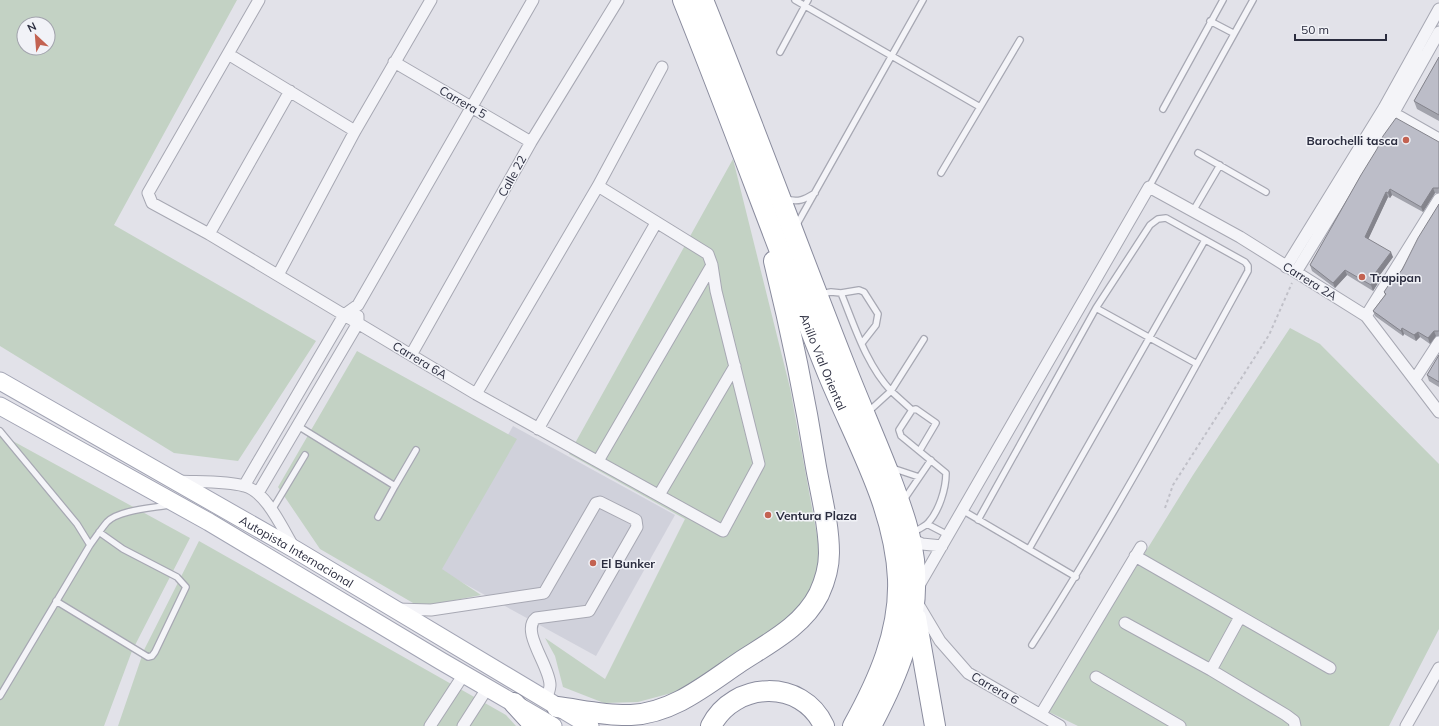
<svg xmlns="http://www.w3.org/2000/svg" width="1439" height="726" viewBox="0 0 1439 726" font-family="Mulish,sans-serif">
<rect width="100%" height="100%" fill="#e2e2e9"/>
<path fill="#d0d1db" d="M 513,426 L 675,515 L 596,656 L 434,567 Z"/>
<path fill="#c3d2c4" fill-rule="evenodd" d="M 0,0 L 237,0 L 114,225 L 316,341 L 238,461 L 174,453 L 0,346 ZM 24,24 L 48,24 L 48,48 L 24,48 Z
M 733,159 L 790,388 L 823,568 L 802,610 L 679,691 L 638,702 L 604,703 L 563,687 L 555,656 L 545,638 L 605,679 L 685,519 L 569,454 Z
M 1290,328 L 1320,344 L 1439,464 L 1439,629 L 1389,726 L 1078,726 L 1047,711 L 1193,475 Z
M 357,351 L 517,439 L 442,569 L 481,595 L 420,607 L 320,549 L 278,487 Z
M 0,434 L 190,538 L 132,651 L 104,726 L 0,726 Z
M 199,541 L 506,715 L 516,726 L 118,726 L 144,650 Z"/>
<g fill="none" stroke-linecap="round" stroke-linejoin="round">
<defs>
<path id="lane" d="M 795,0 L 980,107
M 1210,21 L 1233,33
M 780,52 L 808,0
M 1163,109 L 1223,0
M 1198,153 L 1266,192
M 941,173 L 1020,40
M 1149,187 L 1253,0
M 786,199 C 799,203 805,199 815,193
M 1193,211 L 1220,165
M 796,226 L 923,0
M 841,293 L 859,290 L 864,292 L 878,314 L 876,325 L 862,343
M 820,294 L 831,292 L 841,293 C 855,327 866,364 891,391 L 868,412
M 1096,308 L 1197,364
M 912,410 L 891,391 L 924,339
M 298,426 L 395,486 L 416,450
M 0,431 L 77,524 L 90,545
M 892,468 L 919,477
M 903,501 L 931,460
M 272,510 L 305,455
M 962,510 L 1076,577
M 378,517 L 395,486
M 978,520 L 1096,308 L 1150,225 L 1158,219 L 1166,218 L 1245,262 L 1248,266 L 1248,271 C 1179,397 1110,524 1032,645
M 927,524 L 948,535
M 912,533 C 917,530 924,527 928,523 C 939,511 946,489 946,473 L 901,436 L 899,430 L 912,410 L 916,409 L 936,423 L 920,450
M 1029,549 L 1205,240
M 56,601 L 148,657 L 152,656 L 155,652 L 186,587 L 177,577 L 123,549 L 99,532
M 0,696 L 90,545 C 96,537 101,529 107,522 C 118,510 153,508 169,505"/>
<path id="street" d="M 259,0 L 148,193 L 152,203 L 209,234 L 476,394 L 723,531 L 759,464 L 716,291 L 712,265 L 708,254 L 598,186
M 228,54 L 355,131
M 394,62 L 531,142
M 1388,110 L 1439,139
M 209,234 L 290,91
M 1286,267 L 1384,108 L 1439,9
M 1296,272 L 1394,112 L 1439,32
M 278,275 L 355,131 L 431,0
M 1366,316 L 1439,199
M 411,355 L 531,142 L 618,0
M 1415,379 L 1439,342
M 476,394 L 598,186 L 662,67
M 538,429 L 656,223
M 598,461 L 712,265
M 179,481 C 197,482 228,481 244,486 C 266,491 282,528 293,546
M 244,486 L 344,315 L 358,305 L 533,0
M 258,493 L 358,323 L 358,316
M 659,495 L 735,366
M 911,539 L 922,544 L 942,546
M 1135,556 L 1330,668
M 918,587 L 1149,187 L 1240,237 L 1366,316 L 1439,412
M 918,604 L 940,641 L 968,673 L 1060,726
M 397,609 L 431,610 L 544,593 L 596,503 L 600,502 L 636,520 L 637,527 L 589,611 L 536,618 C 520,631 550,666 550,685 C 550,690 547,696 546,701
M 1125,623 L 1211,670 L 1286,715 L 1294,721 L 1295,726
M 1211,670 L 1240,617
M 1096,677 L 1180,726
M 1041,714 L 1141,547
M 430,726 L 464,674
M 463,726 L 488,687
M 1406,726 L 1439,668"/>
<g id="primary">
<path id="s1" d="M 0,381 L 296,550 L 590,726"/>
<path d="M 0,406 L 209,522 L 441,661 L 553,726"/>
</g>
<g id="highway">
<path id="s2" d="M 683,0 C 733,124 778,250 828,374 C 855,440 895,507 898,579 C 900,632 878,681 853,726"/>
<path d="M 703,0 C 752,121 797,244 845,366 C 859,402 875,438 889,474 C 901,506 913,537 915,571 C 918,628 897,677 871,726"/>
<path d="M 916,618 L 935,726"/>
<path d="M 514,703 L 535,726"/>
<path d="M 557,707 C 581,710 606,716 631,715 C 673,713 706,685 740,662 C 769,643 803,626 819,594 C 825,581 829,567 829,553 C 829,524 821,495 816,467 C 805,398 791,330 774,261"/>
<path d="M 711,726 C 734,681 802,678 824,726"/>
</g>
</defs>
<use href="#lane" stroke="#a7a8b3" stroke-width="8"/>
<use href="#street" stroke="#a7a8b3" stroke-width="13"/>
<use href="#primary" stroke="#a2a4b4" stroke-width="19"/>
<use href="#highway" stroke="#8a8c9e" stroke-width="22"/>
<path stroke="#c0c0c8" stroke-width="2" stroke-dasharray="3 3" stroke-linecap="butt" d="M 1165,508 L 1173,485 L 1269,335 L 1292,283"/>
<use href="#lane" stroke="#f4f4f8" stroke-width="5.5"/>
<use href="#street" stroke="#f4f4f8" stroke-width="11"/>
<use href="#primary" stroke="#fff" stroke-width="17"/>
<use href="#highway" stroke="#fff" stroke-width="20"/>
</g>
<path fill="#a2a3ac" d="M 1439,57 L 1439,121 L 1417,109 L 1414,101 Z
M 1439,142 L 1439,193 L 1435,193 L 1423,212 L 1392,195 L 1390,198 L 1388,197 L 1368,239 L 1393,257 L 1377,279 L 1378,283 L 1373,291 L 1347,275 L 1335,288 L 1312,271 L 1310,265 L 1361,175 Z
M 1439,204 L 1439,336 L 1436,336 L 1430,344 L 1420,337 L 1416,341 L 1404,334 L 1403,336 L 1375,316 L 1373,311 L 1385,295 L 1384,292 L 1402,270 Z
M 1439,355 L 1439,387 L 1429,381 L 1427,375 Z"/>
<path fill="#84848c" d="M 1433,188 L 1435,193 L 1423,212 L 1421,207 Z
M 1390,189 L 1392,195 L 1390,198 L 1388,193 Z
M 1386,192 L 1388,197 L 1367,242 L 1365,237 Z
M 1391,252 L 1393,257 L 1377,279 L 1378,283 L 1373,291 L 1371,285 L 1373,276 Z
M 1345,270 L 1347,275 L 1335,288 L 1333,283 Z
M 1402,328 L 1404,334 L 1403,336 L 1401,331 Z
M 1434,331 L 1436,336 L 1430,344 L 1428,338 Z
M 1418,332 L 1420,337 L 1416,341 L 1414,335 Z"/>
<path fill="#bcbdc8" stroke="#84848c" d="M 1439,57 L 1439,115 L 1414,101 Z
M 1396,118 L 1439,142 L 1439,188 L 1433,188 L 1421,207 L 1390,189 L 1388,193 L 1386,192 L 1365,237 L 1391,252 L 1373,276 L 1376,278 L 1371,285 L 1345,270 L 1333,283 L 1310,265 L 1361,175 L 1377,149 L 1383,136 Z
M 1439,204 L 1439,331 L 1434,331 L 1428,338 L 1418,332 L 1414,335 L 1402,328 L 1401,331 L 1373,311 L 1386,294 L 1384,292 L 1388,286 L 1402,270 L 1418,238 Z
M 1439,355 L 1439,382 L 1427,375 Z"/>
<g fill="#c36251" stroke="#f1f2f7" stroke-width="1.5">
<circle cx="1406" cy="140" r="4"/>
<circle cx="1362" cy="277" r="4"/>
<circle cx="768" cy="515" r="4"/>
<circle cx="593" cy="563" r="4"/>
</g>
<g text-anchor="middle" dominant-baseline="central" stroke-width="3" stroke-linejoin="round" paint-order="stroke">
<g font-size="12" fill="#2b2d3f" stroke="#f1f2f7">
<text transform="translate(463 102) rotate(30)">Carrera 5</text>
<text transform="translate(512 176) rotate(-61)">Calle 22</text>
<text transform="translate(1310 281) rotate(32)">Carrera 2A</text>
<text transform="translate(420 360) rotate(31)">Carrera 6A</text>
<text stroke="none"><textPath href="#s2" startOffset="388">Anillo Vial Oriental</textPath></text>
<text stroke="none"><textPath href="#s1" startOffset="342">Autopista Internacional</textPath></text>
<text transform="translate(995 688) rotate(30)">Carrera 6</text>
</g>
<g font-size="12" font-weight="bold" fill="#2b2d3f" stroke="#f1f2f7" text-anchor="start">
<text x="1398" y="140" text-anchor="end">Barochelli tasca</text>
<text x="1370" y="277">Trapipan</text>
<text x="776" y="515">Ventura Plaza</text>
<text x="601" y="563">El Bunker</text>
</g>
</g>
<g transform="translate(36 36) rotate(334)"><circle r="19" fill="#f1f2f7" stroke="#a2a3ad"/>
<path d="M0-3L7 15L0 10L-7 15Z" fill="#c36251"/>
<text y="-6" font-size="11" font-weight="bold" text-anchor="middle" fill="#2b2d3f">N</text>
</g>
<path d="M1295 34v6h91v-6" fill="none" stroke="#2b2d3f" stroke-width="2"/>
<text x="1301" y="34" font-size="12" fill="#2b2d3f" stroke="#f1f2f7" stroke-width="3" paint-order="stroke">50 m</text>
</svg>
